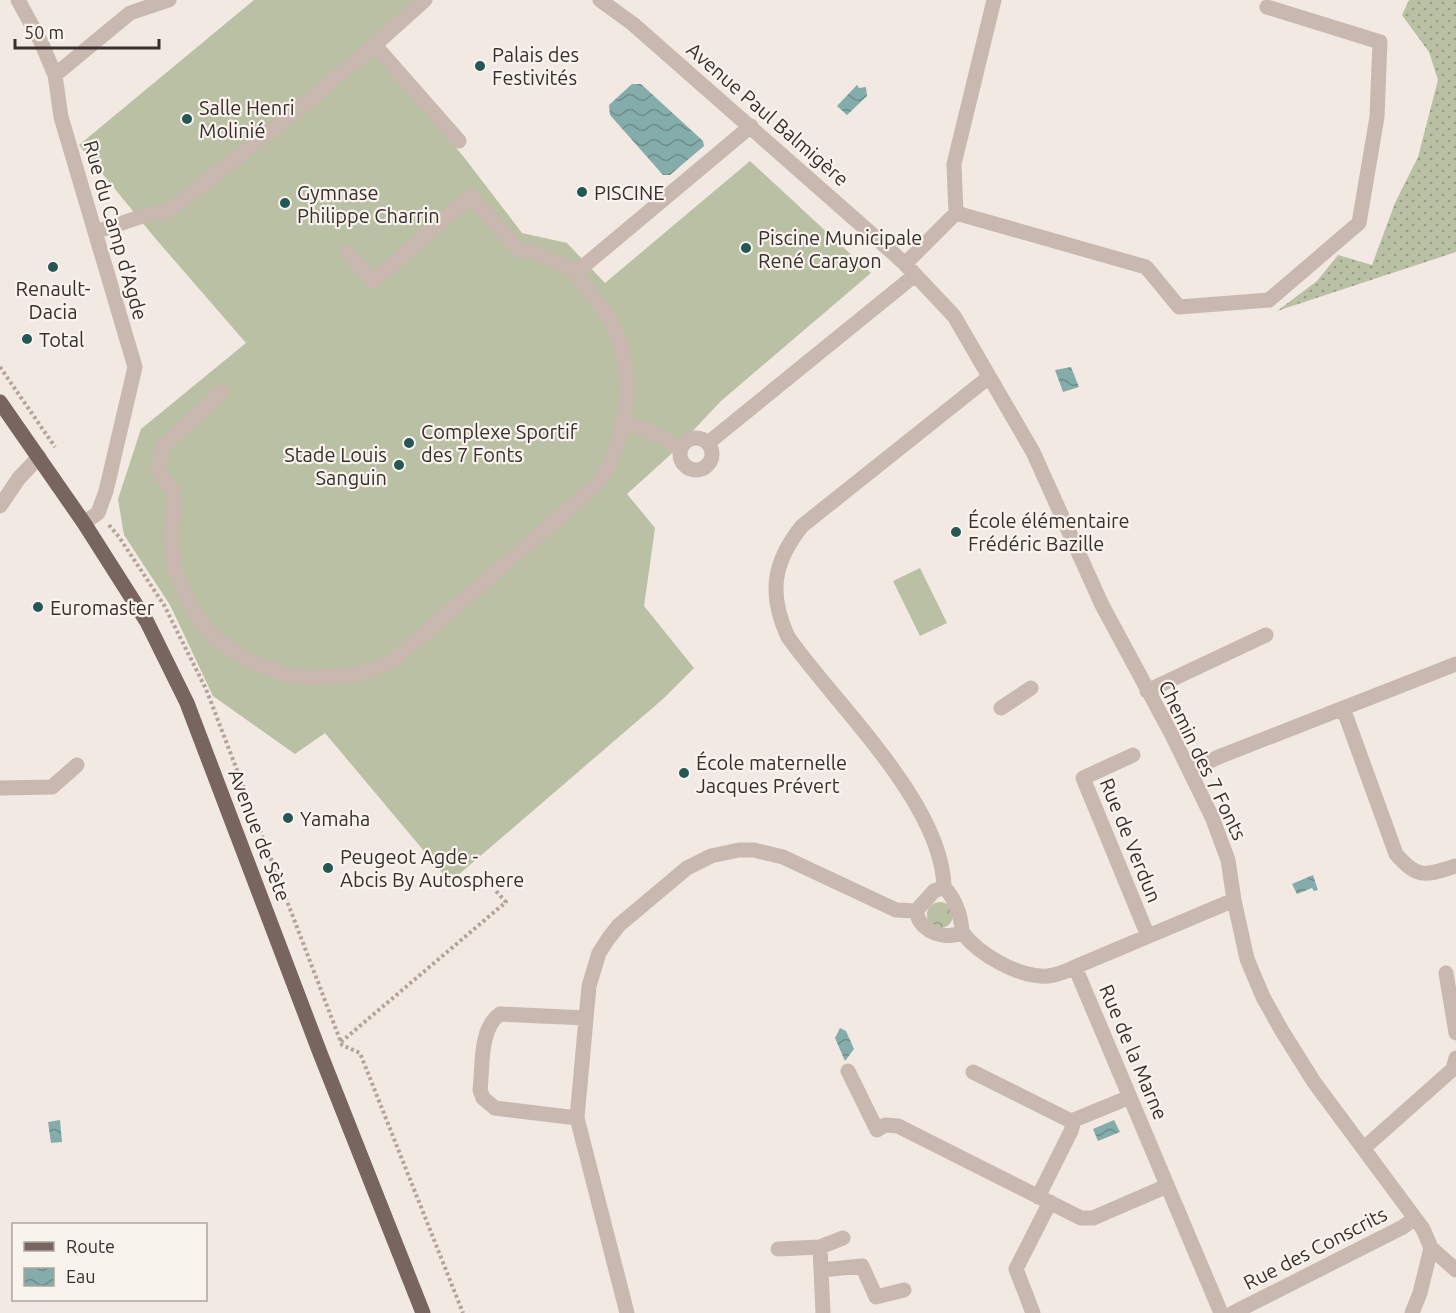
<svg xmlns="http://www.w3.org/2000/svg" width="1456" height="1313" viewBox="0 0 1456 1313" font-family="Ubuntu,sans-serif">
<defs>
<pattern id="grass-dots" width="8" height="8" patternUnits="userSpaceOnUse" patternTransform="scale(1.5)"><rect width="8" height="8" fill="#b9c0a3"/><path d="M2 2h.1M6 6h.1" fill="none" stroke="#979c85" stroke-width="1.8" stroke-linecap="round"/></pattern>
<pattern id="forest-crowns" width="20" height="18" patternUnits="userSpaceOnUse" patternTransform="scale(1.5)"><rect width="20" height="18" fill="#b9c0a3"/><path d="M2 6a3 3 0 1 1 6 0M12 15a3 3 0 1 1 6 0" fill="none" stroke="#979c85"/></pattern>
<pattern id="water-waves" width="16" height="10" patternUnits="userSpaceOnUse" patternTransform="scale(1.5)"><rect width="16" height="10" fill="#84acaa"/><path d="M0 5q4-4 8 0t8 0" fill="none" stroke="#6d8c8b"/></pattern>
</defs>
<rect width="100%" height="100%" fill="#f2e9e2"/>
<path fill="url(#grass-dots)" d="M 1409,0 L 1456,0 L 1456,252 L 1277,311 L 1317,281 L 1338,255 L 1372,265 L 1395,203 L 1418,157 L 1438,80 L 1429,52 L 1402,15 Z"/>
<path fill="url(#forest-crowns)" d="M927 915a13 13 0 1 1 26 0a13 13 0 1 1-26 0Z"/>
<path fill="#b9c0a3" d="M 254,0 L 419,0 L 367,44 L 463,156 L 522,233 L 567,243 L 605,283 L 750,161 L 871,273 L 721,401 L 669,456 L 627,494 L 655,528 L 644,606 L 694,668 L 663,699 L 450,882 L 325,733 L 295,754 L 213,696 L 170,605 L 124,535 L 118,499 L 141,429 L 246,343 L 155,238 L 79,145 Z
M 920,568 L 947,623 L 920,636 L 893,581 Z"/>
<path fill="url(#water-waves)" d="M 632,84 L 641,84 L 703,141 L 704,146 L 670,175 L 663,175 L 610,115 L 609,105 Z
M 857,85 L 859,88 L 866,87 L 867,96 L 847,115 L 837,106 Z
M 1071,367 L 1079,387 L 1063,392 L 1055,370 Z
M 1313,875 L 1318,890 L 1314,891 L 1312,888 L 1297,894 L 1292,884 Z
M 840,1028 L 846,1031 L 854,1049 L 845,1061 L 835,1038 Z
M 60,1120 L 62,1142 L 51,1143 L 48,1122 Z
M 1114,1120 L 1120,1132 L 1098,1141 L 1093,1129 Z"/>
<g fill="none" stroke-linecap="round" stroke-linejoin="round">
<path stroke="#b5a299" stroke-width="4" stroke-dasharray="3 3" stroke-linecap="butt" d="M 0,367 L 55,447
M 109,525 L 119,537 L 164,605 L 206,689 L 342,1045 L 360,1053 L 463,1313
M 341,1042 L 506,902 L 495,890"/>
<path stroke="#c9b8af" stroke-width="15" d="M 18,0 L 41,42 L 55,75 L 61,117 L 135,367 L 106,491 L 98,513 L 84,523
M 425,0 L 377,43 L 379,50 L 459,141
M 600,0 L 633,24 L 883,244 L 905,264 L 954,316 L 1033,452 L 1102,605 L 1172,735 L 1212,817 L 1228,860 L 1234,900 L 1247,959 L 1263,997 L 1282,1031 L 1314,1082 L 1423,1229 L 1431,1248 L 1456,1270
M 55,75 L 130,13 L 169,0
M 956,213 L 954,164 L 994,0
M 95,232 L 140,217 L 169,211 L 299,109 L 377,43
M 348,253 L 373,281 L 471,196 L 518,249 L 532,251 L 571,269 L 579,270 L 751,126
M 905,264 L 956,213 L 1146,267 L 1179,307 L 1269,300 L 1359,223 L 1377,117 L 1380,42 L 1267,7
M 222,392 L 162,447 L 158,470 L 175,495 L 171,539 L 175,571 L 196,616 L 213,637 L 247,660 L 286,675 L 316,678 L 349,675 L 372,670 L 392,661 L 582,498 C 588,492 596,485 601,478 C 627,440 634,377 617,335 C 608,314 593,296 578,278 L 579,270
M 624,421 L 662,437 L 680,449
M680 454a16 16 0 1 1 32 0a16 16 0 1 1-32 0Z
M 708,443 L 915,275
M 0,506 L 19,478 L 39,457
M 1147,691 L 1266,635
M 1001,708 L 1031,688
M 1343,708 L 1396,854 C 1418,880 1426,875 1456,866
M 1133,755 L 1083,778 L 1148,936
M 1190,771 L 1216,758 L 1456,664
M 0,788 L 52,787 L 77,765
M 944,887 L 934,891 L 916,911 C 917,915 919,921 922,924 C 931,935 950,939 962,932 C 961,914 956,900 944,887 C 942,803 836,705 788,637 C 768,594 773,562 802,526 L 989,377
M 962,932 C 978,954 1019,978 1048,976 C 1058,975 1067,971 1075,967
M 1446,973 L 1456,1033
M 848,1071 L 877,1130 L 885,1125 L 898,1126 L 1081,1218 L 1093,1218 L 1167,1186
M 973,1072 L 1069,1120 L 1074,1120 L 1130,1097
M 577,1118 L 495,1108 L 483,1098 L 480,1090 C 483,1066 479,1029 500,1014 L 586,1018
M 1364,1148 L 1453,1069 L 1456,1058
M 1038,1197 L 1071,1131 L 1074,1120
M 820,1247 L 823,1313
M 778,1249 L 820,1247 L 843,1238
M 821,1270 L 862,1266 L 876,1297 L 904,1290
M 627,1313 L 577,1118 L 589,986 L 599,953 L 608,939 L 619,925 L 687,868 L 711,856 L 739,850 L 754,850 L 783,857 L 896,910 L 916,911
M 1033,1313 L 1016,1269 L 1050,1202
M 1221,1313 L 1075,967 L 1234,900
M 1233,1313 L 1403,1227 L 1415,1218
M 1412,1313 L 1420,1293 L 1431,1248"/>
<path stroke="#79655f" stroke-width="15" d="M 0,402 L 84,523 L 147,622 L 187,703 L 320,1053 L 423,1313"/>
</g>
<g fill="#255755" stroke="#f9f3ee" stroke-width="2">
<circle cx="480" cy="66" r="6"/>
<circle cx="187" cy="119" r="6"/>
<circle cx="582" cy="192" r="6"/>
<circle cx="285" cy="203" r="6"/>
<circle cx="746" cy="248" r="6"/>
<circle cx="53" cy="267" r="6"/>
<circle cx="27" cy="339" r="6"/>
<circle cx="409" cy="443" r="6"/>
<circle cx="399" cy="465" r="6"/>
<circle cx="956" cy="532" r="6"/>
<circle cx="38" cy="607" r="6"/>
<circle cx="684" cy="773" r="6"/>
<circle cx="288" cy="818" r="6"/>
<circle cx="328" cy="868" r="6"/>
</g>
<g text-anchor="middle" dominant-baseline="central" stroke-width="4.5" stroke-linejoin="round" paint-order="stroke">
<g font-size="20" fill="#392f2c" stroke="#f9f3ee" text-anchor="start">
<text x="492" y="54">Palais des<tspan x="492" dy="23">Festivités</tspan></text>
<text x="199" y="107">Salle Henri<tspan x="199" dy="23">Molinié</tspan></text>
<text x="297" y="192">Gymnase<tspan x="297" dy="23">Philippe Charrin</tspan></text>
<text x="594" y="192">PISCINE</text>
<text x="758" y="237">Piscine Municipale<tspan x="758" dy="23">René Carayon</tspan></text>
<text x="53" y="288" text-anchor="middle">Renault-<tspan x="53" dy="23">Dacia</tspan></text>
<text x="39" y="339">Total</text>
<text x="421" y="431">Complexe Sportif<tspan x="421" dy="23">des 7 Fonts</tspan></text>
<text x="387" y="454" text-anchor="end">Stade Louis<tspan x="387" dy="23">Sanguin</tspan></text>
<text x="968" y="520">École élémentaire<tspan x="968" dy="23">Frédéric Bazille</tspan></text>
<text x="50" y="607">Euromaster</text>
<text x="696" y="762">École maternelle<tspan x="696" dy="23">Jacques Prévert</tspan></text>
<text x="300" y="818">Yamaha</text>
<text x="340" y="856">Peugeot Agde -<tspan x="340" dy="23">Abcis By Autosphere</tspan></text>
</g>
<g font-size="20" fill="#392f2c" stroke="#f9f3ee">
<text transform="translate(768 114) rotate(41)">Avenue Paul Balmigère</text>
<text transform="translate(116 230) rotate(74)">Rue du Camp d'Agde</text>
<text transform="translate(1203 760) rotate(64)">Chemin des 7 Fonts</text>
<text transform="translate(260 835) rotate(69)">Avenue de Sète</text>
<text transform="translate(1131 840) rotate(68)">Rue de Verdun</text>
<text transform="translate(1134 1052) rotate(67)">Rue de la Marne</text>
<text transform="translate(1315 1248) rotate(-27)">Rue des Conscrits</text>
</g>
</g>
<rect x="12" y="1223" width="195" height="78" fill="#f9f3ee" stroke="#aca5a0" stroke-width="1.5"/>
<rect x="24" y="1242" width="30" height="9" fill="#79655f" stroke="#aca5a0" stroke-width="1.5"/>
<text x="66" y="1253" font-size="18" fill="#392f2c">Route</text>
<rect x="24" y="1268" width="30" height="18" fill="url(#water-waves)" stroke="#aca5a0" stroke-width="1.5"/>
<text x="66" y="1283" font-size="18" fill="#392f2c">Eau</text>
<path d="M15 39v9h144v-9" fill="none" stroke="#392f2c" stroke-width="3"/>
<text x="24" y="39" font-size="18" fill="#392f2c" stroke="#f9f3ee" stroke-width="4.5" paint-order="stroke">50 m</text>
</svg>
